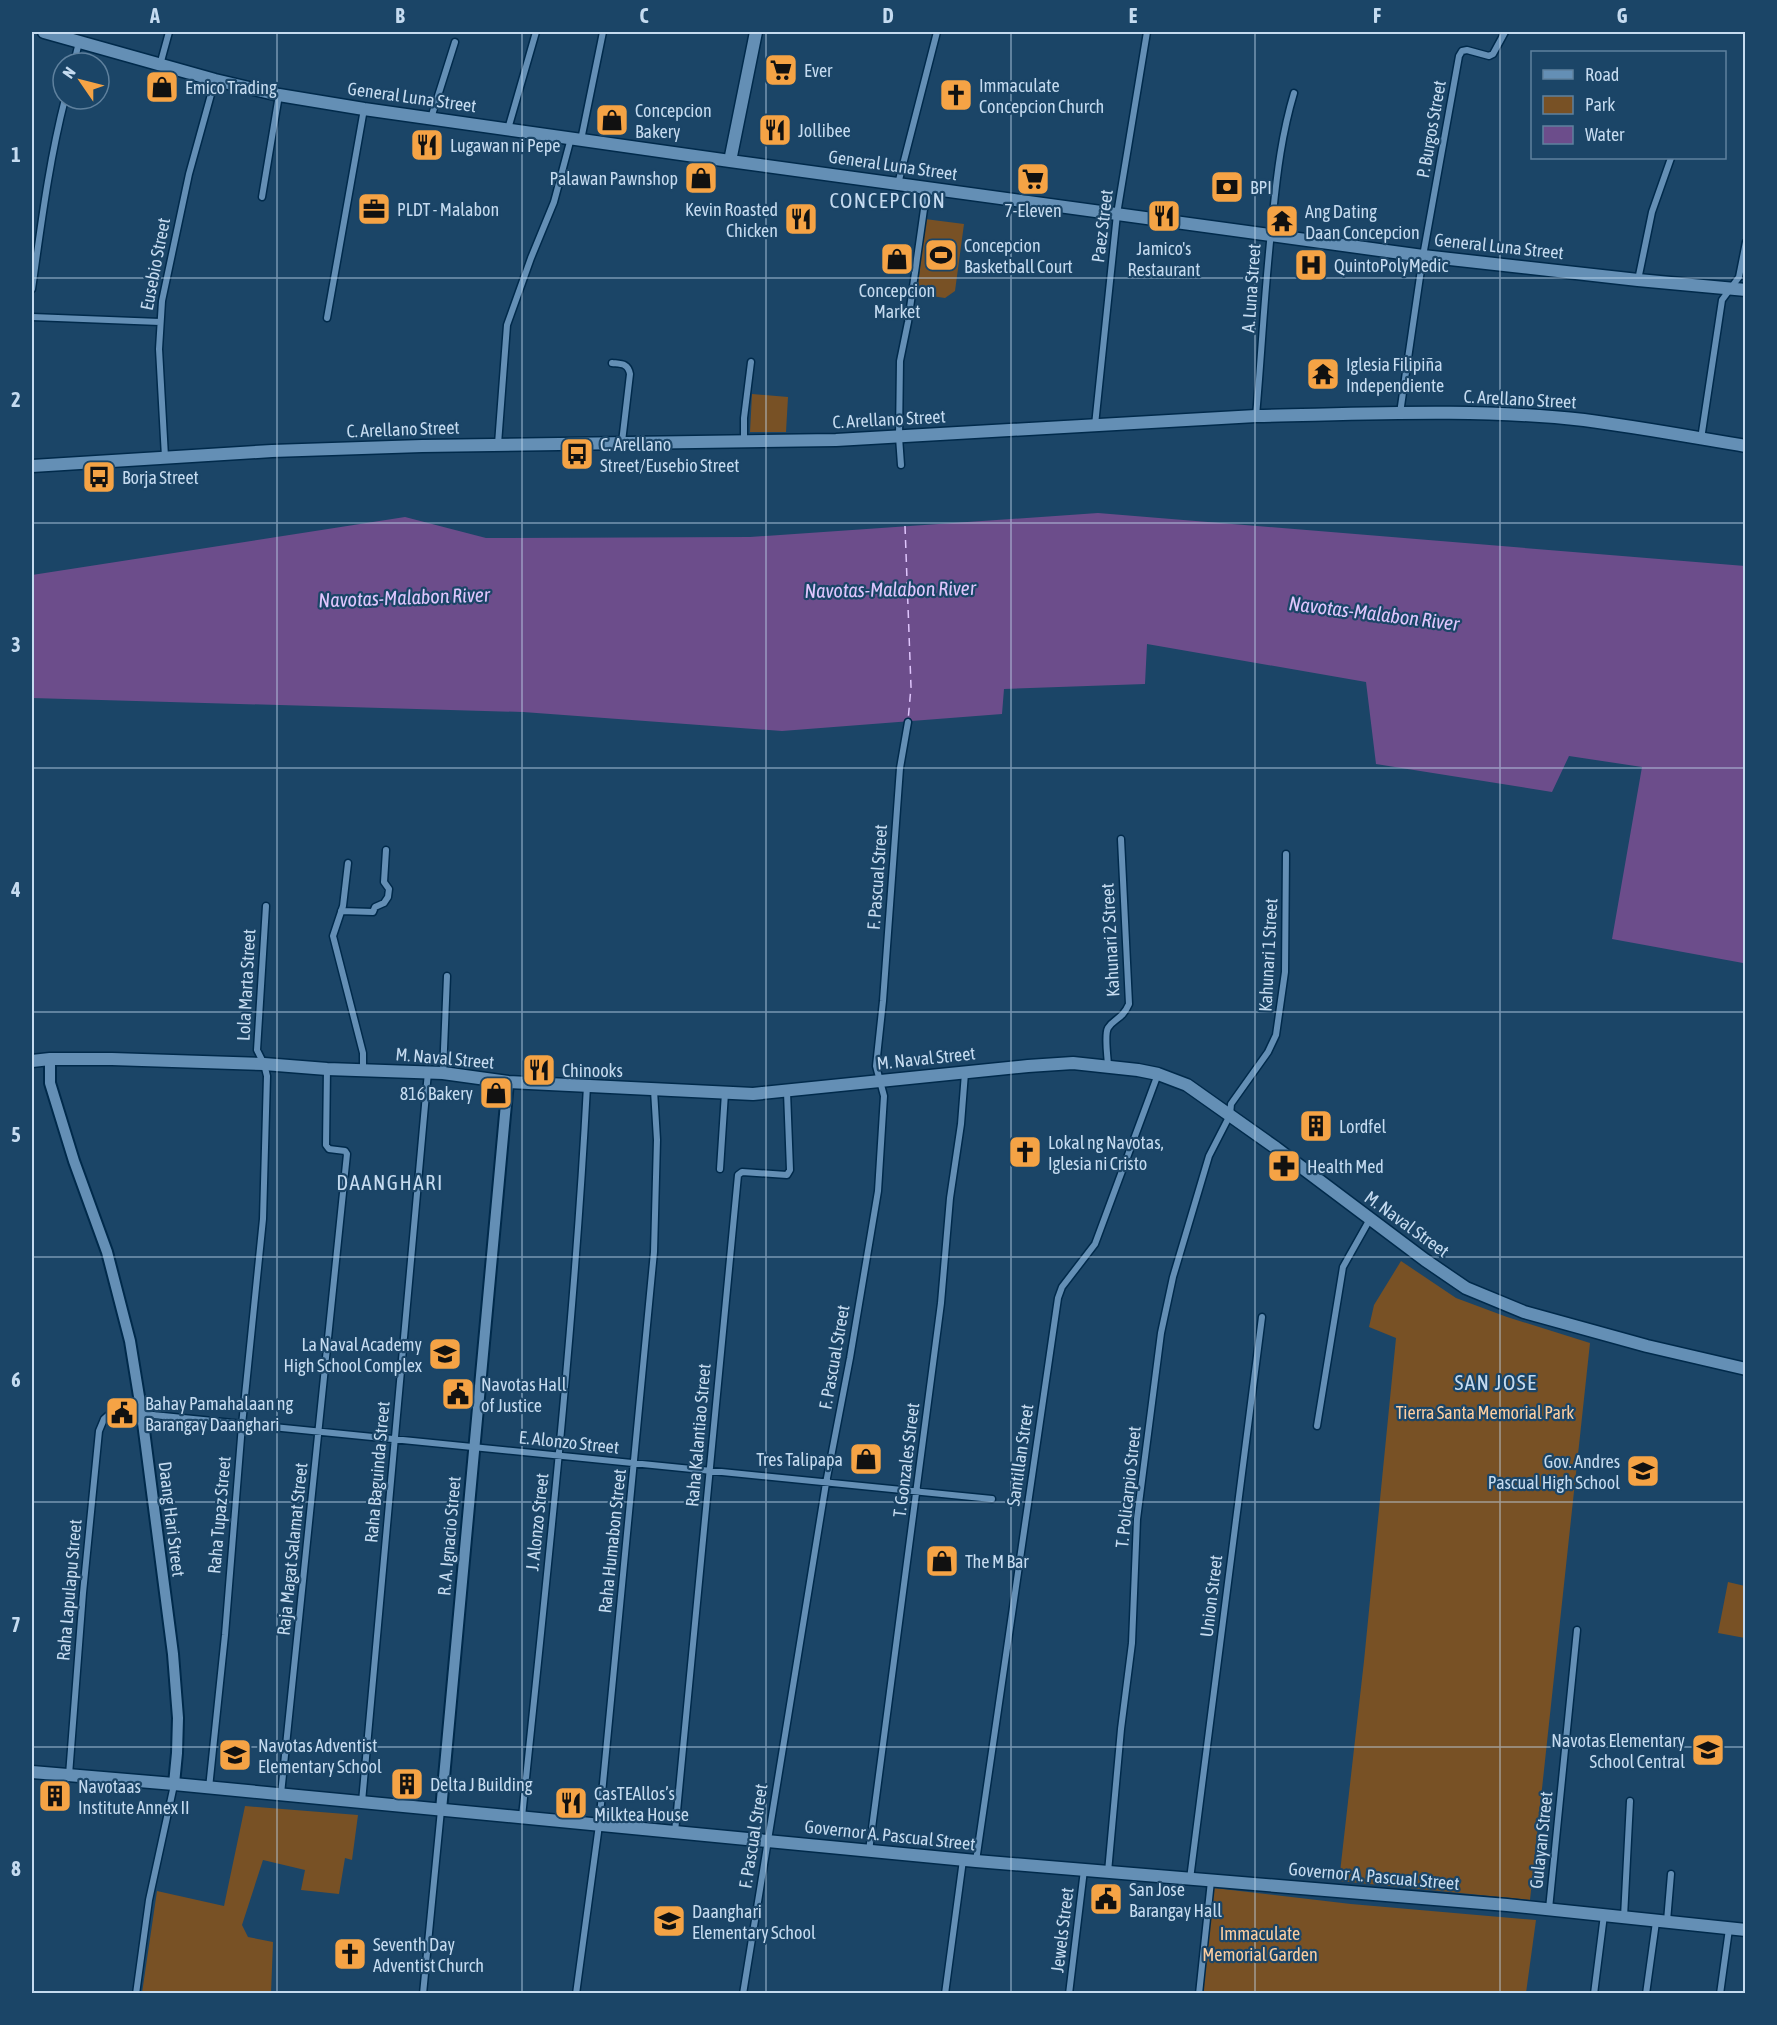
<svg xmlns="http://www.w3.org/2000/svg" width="1777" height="2025" viewBox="0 0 1777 2025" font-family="'Asap Condensed',sans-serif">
<rect width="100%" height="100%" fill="#1b4567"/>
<path fill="#785125" d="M 925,219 L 964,224 L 955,291 L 945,298 L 925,295 L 918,286 Z
M 752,394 L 788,397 L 786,432 L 750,432 Z
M 1401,1261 L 1456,1298 L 1507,1317 L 1590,1343 L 1530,1900 L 1339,1881 L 1364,1661 L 1396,1338 L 1369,1327 L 1374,1305 Z
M 1728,1582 L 1745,1586 L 1745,1638 L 1718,1633 Z
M 245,1806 L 358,1815 L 352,1860 L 345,1858 L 339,1894 L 301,1890 L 305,1870 L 263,1860 L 242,1925 L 248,1937 L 273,1942 L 271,1993 L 142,1993 L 157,1891 L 224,1906 Z
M 1214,1888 L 1351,1904 L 1536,1920 L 1526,1993 L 1202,1994 Z"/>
<path fill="#6c4d8b" d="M 1098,513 L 1745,566 L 1745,955 L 1743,963 L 1612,939 L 1642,767 L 1569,756 L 1552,792 L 1376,764 L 1366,682 L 1147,644 L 1145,684 L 1004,689 L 1002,714 L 782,731 L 523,712 L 32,698 L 32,575 L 405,517 L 486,538 L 750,537 Z"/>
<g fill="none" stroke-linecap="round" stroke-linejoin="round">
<path stroke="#e0c6fd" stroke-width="1.5" stroke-dasharray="8 6" stroke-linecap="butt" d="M 905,526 L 911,687 L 908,721"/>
<path stroke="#345c7c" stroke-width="6" stroke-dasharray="6 3" stroke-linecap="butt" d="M 112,1412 L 133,1413"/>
<defs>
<path id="minor" d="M 74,63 L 79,42
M 160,65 L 169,32
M 431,118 L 455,42
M 508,129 L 536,32
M 581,140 L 603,32
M 898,184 L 937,32
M 262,197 L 279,95
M 1638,280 L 1652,212 L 1671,158
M 32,289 C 41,226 49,161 65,99
M 32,317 L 160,322
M 327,318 L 364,109
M 612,363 C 621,364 628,363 630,374 L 622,442
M 1400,413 L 1423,256 L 1459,56 L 1462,51 L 1467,50 L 1489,56 L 1493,54 L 1505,32
M 1256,416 C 1262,349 1265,281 1273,214 C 1277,173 1282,133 1294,93
M 1095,425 L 1117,214 L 1147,32
M 1701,439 L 1722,300 L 1739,277 L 1746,242
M 744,441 L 744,418 L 751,362
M 498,444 L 507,325 L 531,258 L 554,202 L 571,138
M 165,457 L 159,349 L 162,301 L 189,174 L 215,80
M 901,465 L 899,437 L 900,361 L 908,322 L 927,188
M 348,863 L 343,906 L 333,936 L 363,1053 L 363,1070
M 341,911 L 373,912 L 375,907 L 384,903 L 388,897 L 389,889 L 384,882 L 386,850
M 1108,1067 C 1108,1058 1104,1035 1108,1028 C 1114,1018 1122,1020 1129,1004 L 1121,839
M 443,1073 L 447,976
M 720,1169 L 725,1093
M 133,1413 L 992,1499
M 1317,1426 L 1343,1267 L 1370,1219
M 69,1775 L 83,1593 L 99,1431 L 104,1419 L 112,1412
M 209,1788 L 225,1635 L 242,1425 L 263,1219 L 267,1076 L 264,1064 L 257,1050 L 266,906
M 281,1794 L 347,1154 L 345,1151 L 329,1149 L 326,1145 L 327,1069
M 362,1802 L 428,1072
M 522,1817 C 547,1574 574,1331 587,1086
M 675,1832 L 738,1175 L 742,1172 L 787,1175 L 790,1170 L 787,1092
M 869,1851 L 941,1303 L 950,1198 L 961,1124 L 965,1073
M 976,1861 L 1058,1298 L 1062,1287 L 1095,1244 L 1158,1074
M 1108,1872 L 1121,1729 L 1132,1643 L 1137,1519 L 1161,1333 L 1173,1277 L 1209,1156 L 1230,1115 L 1231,1104 L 1268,1052 L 1276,1035 L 1285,972 L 1286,854
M 1190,1879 L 1262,1317
M 1549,1909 L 1577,1630
M 1624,1917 L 1630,1801
M 1667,1921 L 1671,1874
M 136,1994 L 149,1900 L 174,1785
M 423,1994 L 441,1810
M 576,1994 L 599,1825 L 654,1252 L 657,1140 L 654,1090
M 743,1994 L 826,1483 L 850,1358 L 878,1191 L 884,1096 L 876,1066 L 883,1001 L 900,768 L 908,722
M 945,1994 L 963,1860
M 1069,1994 L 1084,1870
M 1199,1994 L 1211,1881
M 1594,1994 L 1604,1915
M 1646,1994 L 1656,1922
M 1720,1994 L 1729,1929"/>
<path id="tertiary" d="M 50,1059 L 50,1083 L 74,1161 L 107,1252 L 130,1341 L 142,1415 L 173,1654 L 178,1718 L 177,1753 L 174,1784
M 441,1810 L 508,1082"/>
<path id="secondary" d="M 44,32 L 215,80 L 279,95 L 364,109 L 730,161 L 1423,256 L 1638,280 L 1746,290
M 730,161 L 756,32
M 32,466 L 272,451 L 422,446 L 836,440 L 1256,416 C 1365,414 1475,408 1584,420 C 1638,427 1692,437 1746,446
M 32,1061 L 50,1059 L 112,1059 L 264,1064 L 327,1069 L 443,1073 L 508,1082 L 753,1094 L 1028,1066 L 1073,1063 L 1138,1070 L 1158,1074 L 1187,1085 L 1276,1148 L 1425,1260 L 1466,1288 L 1524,1312 L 1647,1346 L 1746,1369
M 32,1772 L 174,1784 L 976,1861 L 1507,1905 L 1746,1930"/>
</defs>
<use href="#minor" stroke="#002a4b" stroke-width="9"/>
<use href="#tertiary" stroke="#002a4b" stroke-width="14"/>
<use href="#secondary" stroke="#002a4b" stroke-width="15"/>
<use href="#minor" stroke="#648fb5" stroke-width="6"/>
<use href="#tertiary" stroke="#648fb5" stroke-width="10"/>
<use href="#secondary" stroke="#648fb5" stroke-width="12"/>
</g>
<path fill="none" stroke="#c5dbf0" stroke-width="1.5" stroke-opacity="0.55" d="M 277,32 L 277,1994M 522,32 L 522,1994M 766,32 L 766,1994M 1011,32 L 1011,1994M 1255,32 L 1255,1994M 1500,32 L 1500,1994M 32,278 L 1746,278M 32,523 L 1746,523M 32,768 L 1746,768M 32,1012 L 1746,1012M 32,1257 L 1746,1257M 32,1502 L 1746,1502M 32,1747 L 1746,1747"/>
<defs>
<symbol id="supermarket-square" viewBox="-11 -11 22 22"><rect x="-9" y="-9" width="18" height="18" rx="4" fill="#f5a345" stroke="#1b4567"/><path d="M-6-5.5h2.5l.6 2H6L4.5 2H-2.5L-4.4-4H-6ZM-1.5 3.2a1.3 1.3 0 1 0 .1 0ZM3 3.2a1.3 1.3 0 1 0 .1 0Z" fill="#111"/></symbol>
<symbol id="shop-square" viewBox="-11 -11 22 22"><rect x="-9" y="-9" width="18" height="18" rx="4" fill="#f5a345" stroke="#1b4567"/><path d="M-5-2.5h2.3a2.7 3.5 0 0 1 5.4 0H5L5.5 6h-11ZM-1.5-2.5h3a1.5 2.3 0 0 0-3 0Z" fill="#111"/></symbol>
<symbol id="church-square" viewBox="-11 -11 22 22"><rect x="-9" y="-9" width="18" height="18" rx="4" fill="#f5a345" stroke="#1b4567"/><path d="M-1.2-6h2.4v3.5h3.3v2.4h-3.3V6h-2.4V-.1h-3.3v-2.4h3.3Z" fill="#111"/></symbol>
<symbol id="restaurant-square" viewBox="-11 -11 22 22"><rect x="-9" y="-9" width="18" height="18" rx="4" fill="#f5a345" stroke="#1b4567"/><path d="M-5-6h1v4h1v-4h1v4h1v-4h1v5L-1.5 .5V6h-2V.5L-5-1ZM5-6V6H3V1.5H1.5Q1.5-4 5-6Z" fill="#111"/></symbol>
<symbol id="bank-square" viewBox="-11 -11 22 22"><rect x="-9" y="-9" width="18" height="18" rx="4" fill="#f5a345" stroke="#1b4567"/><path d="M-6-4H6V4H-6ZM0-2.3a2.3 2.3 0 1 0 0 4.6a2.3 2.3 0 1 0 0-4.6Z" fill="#111"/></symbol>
<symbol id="office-square" viewBox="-11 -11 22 22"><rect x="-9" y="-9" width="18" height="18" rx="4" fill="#f5a345" stroke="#1b4567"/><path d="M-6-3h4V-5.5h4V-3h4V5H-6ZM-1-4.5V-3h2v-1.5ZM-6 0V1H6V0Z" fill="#111"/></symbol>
<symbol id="temple-square" viewBox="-11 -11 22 22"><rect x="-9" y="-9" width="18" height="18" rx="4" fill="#f5a345" stroke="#1b4567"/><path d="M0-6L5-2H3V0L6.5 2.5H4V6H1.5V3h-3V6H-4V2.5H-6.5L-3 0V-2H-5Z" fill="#111"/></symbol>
<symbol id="stadium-square" viewBox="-11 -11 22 22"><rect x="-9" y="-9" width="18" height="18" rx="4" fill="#f5a345" stroke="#1b4567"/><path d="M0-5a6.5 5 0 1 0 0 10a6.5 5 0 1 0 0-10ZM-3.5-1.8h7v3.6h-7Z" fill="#111"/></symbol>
<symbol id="hospital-square" viewBox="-11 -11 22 22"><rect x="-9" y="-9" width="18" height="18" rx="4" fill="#f5a345" stroke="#1b4567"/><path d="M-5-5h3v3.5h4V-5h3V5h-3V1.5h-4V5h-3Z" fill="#111"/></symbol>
<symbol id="bus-square" viewBox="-11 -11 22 22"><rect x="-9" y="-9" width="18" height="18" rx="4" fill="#f5a345" stroke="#1b4567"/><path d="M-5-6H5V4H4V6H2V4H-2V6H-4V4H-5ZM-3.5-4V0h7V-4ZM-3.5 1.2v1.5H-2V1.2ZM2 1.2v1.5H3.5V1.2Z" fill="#111"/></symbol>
<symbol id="building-square" viewBox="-11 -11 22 22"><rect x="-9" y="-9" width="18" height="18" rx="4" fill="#f5a345" stroke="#1b4567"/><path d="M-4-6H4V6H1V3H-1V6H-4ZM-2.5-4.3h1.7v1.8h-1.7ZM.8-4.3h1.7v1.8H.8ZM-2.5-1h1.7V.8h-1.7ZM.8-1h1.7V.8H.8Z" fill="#111"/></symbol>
<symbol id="pharmacy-square" viewBox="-11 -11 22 22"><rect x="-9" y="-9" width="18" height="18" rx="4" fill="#f5a345" stroke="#1b4567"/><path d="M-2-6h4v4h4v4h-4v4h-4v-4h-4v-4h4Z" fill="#111"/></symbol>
<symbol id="school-square" viewBox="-11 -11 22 22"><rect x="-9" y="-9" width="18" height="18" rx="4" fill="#f5a345" stroke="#1b4567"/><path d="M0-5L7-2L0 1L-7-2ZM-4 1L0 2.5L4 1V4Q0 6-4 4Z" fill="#111"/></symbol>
<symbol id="civic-square" viewBox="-11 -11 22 22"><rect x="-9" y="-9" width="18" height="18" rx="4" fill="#f5a345" stroke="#1b4567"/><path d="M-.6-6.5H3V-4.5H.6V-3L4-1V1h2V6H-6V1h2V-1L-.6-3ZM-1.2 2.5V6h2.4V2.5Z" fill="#111"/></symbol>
</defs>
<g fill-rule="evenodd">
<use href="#supermarket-square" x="762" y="51" width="38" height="38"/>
<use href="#shop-square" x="143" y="68" width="38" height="38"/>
<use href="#church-square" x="937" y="76" width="38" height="38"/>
<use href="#shop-square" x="593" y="101" width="38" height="38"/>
<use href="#restaurant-square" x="756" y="111" width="38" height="38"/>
<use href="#restaurant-square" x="408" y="126" width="38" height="38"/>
<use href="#shop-square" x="682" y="159" width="38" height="38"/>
<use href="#supermarket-square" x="1014" y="160" width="38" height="38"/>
<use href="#bank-square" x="1208" y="168" width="38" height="38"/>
<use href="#office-square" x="355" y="190" width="38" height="38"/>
<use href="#restaurant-square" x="1145" y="197" width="38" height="38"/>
<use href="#restaurant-square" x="782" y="200" width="38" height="38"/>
<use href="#temple-square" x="1263" y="202" width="38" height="38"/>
<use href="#stadium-square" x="922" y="236" width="38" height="38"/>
<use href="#shop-square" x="878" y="240" width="38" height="38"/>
<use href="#hospital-square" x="1292" y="246" width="38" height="38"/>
<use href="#temple-square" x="1304" y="355" width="38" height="38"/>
<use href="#bus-square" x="558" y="435" width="38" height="38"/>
<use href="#bus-square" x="80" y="458" width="38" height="38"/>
<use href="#restaurant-square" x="520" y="1051" width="38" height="38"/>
<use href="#shop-square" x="477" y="1074" width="38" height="38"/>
<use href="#building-square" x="1297" y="1107" width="38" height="38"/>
<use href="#church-square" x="1006" y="1133" width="38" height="38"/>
<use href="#pharmacy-square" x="1265" y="1147" width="38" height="38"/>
<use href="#school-square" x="426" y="1335" width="38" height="38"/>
<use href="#civic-square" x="439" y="1375" width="38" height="38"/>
<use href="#civic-square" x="103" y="1394" width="38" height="38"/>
<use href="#shop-square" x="847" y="1440" width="38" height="38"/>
<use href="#school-square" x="1624" y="1452" width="38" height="38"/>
<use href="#shop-square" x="923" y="1542" width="38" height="38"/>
<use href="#school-square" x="1689" y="1731" width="38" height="38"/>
<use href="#school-square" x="216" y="1736" width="38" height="38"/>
<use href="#building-square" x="388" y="1765" width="38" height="38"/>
<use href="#building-square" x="36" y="1777" width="38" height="38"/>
<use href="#restaurant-square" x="552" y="1784" width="38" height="38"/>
<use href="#civic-square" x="1087" y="1880" width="38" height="38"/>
<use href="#school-square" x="650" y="1902" width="38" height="38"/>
<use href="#church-square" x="331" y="1935" width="38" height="38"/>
</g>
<g text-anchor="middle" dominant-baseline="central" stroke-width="4.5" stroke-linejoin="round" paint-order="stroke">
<g font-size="18" fill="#c5dbf0" stroke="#1b4567" text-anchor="start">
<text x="804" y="70">Ever</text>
<text x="979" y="85">Immaculate<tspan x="979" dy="21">Concepcion Church</tspan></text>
<text x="185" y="87">Emico Trading</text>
<text x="635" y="110">Concepcion<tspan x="635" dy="21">Bakery</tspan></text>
<text x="798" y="130">Jollibee</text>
<text x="450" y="145">Lugawan ni Pepe</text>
<text x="678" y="178" text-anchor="end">Palawan Pawnshop</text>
<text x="1250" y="187">BPI</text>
<text x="397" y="209">PLDT - Malabon</text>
<text x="778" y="209" text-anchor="end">Kevin Roasted<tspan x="778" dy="21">Chicken</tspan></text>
<text x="1033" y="210" text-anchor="middle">7-Eleven</text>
<text x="1305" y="211">Ang Dating<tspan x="1305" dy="21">Daan Concepcion</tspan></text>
<text x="964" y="245">Concepcion<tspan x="964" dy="21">Basketball Court</tspan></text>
<text x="1164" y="248" text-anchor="middle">Jamico's<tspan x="1164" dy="21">Restaurant</tspan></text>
<text x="1334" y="265">QuintoPolyMedic</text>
<text x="897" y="290" text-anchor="middle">Concepcion<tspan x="897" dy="21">Market</tspan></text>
<text x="1346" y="364">Iglesia Filipiña<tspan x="1346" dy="21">Independiente</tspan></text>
<text x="600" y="444">C. Arellano<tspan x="600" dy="21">Street/Eusebio Street</tspan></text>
<text x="122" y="477">Borja Street</text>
<text x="562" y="1070">Chinooks</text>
<text x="473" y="1093" text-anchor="end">816 Bakery</text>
<text x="1339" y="1126">Lordfel</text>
<text x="1048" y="1142">Lokal ng Navotas,<tspan x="1048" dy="21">Iglesia ni Cristo</tspan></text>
<text x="1307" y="1166">Health Med</text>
<text x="422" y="1344" text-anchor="end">La Naval Academy<tspan x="422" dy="21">High School Complex</tspan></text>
<text x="481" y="1384">Navotas Hall<tspan x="481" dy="21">of Justice</tspan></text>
<text x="145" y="1403">Bahay Pamahalaan ng<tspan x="145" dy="21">Barangay Daanghari</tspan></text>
<text x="843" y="1459" text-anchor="end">Tres Talipapa</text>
<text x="1620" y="1461" text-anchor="end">Gov. Andres<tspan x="1620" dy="21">Pascual High School</tspan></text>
<text x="965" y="1561">The M Bar</text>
<text x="1685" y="1740" text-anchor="end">Navotas Elementary<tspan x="1685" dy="21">School Central</tspan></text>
<text x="258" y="1745">Navotas Adventist<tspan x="258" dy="21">Elementary School</tspan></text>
<text x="430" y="1784">Delta J Building</text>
<text x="78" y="1786">Navotaas<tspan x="78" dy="21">Institute Annex II</tspan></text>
<text x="594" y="1793">CasTEAllos’s<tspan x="594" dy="21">Milktea House</tspan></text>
<text x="1129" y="1889">San Jose<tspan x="1129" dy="21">Barangay Hall</tspan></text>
<text x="692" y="1911">Daanghari<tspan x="692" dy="21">Elementary School</tspan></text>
<text x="373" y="1944">Seventh Day<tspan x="373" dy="21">Adventist Church</tspan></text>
</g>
<g font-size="18" fill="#c5dbf0" stroke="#1b4567">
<text transform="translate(412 97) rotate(8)">General Luna Street</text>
<text transform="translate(1431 129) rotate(-80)">P. Burgos Street</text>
<text transform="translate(893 165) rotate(8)">General Luna Street</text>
<text transform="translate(1102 226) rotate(-83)">Paez Street</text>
<text transform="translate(1499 246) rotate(6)">General Luna Street</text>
<text transform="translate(155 264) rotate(-79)">Eusebio Street</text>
<text transform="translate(1251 288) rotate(-86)">A. Luna Street</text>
<text transform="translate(1520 399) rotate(3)">C. Arellano Street</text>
<text transform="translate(889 419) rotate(-3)">C. Arellano Street</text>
<text transform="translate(403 429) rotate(-2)">C. Arellano Street</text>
<text transform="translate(877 877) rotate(-86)">F. Pascual Street</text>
<text transform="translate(1110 940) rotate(-93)">Kahunari 2 Street</text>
<text transform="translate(1268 955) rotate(-87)">Kahunari 1 Street</text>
<text transform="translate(246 985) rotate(-87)">Lola Marta Street</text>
<text transform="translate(445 1058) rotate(5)">M. Naval Street</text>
<text transform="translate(926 1058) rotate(-6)">M. Naval Street</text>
<text transform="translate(1407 1224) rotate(36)">M. Naval Street</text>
<text transform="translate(834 1357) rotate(-80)">F. Pascual Street</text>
<text transform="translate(698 1435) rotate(-85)">Raha Kalantiao Street</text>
<text transform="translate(569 1442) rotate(6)">E. Alonzo Street</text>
<text transform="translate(1020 1455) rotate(-82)">Santillan Street</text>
<text transform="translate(906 1460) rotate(-83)">T. Gonzales Street</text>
<text transform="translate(377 1472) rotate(-85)">Raha Baguinda Street</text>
<text transform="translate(1128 1487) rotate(-84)">T. Policarpio Street</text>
<text transform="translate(219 1515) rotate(-85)">Raha Tupaz Street</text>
<text transform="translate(172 1519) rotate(83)">Daang Hari Street</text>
<text transform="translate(537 1522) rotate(-84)">J. Alonzo Street</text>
<text transform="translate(449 1536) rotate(-85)">R. A. Ignacio Street</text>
<text transform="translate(612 1541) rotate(-84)">Raha Humabon Street</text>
<text transform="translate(292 1549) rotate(-84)">Raja Magat Salamat Street</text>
<text transform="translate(69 1590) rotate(-85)">Raha Lapulapu Street</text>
<text transform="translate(1211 1596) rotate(-83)">Union Street</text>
<text transform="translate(890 1835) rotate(6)">Governor A. Pascual Street</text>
<text transform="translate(753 1836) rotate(-81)">F. Pascual Street</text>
<text transform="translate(1541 1840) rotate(-84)">Gulayan Street</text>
<text transform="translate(1374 1876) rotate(5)">Governor A. Pascual Street</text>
<text transform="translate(1062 1930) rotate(-83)">Jewels Street</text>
</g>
<g font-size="18" fill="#fccea0" stroke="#1b4567">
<text x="1485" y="1412">Tierra Santa Memorial Park</text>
<text x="1260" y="1933">Immaculate<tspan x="1260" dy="21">Memorial Garden</tspan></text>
</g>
<g font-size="20" font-style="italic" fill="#e0c6fd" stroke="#1b4567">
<text transform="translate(890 589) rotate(-1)">Navotas-Malabon River</text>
<text transform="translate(404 597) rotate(-2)">Navotas-Malabon River</text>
<text transform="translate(1374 613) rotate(7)">Navotas-Malabon River</text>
</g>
<g font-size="21" letter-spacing="1.5" fill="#c5dbf0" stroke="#1b4567">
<text x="888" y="200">CONCEPCION</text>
<text x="390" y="1182">DAANGHARI</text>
<text x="1496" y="1382">SAN JOSE</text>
</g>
</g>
<rect width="1777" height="2025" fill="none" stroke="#1b4567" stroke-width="66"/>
<rect x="1531" y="51" width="195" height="108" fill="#1b4567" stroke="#5f819e" stroke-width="1.5"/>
<rect x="1543" y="70" width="30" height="9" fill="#648fb5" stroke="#5f819e" stroke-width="1.5"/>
<text x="1585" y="81" font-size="18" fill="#c5dbf0">Road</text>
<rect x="1543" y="96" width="30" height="18" fill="#785125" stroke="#5f819e" stroke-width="1.5"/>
<text x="1585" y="111" font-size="18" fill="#c5dbf0">Park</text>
<rect x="1543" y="126" width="30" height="18" fill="#6c4d8b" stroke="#5f819e" stroke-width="1.5"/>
<text x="1585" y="141" font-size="18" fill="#c5dbf0">Water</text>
<g transform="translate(81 81) rotate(305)"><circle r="28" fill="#1b4567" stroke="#5f819e" stroke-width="1.5"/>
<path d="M0-4.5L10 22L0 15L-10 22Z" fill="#f5a345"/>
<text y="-9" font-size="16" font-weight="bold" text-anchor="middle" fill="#c5dbf0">N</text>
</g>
<rect x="33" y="33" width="1711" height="1959" fill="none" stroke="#c5dbf0" stroke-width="2"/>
<g font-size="20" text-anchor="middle" font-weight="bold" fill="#c5dbf0">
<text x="155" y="23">A</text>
<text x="400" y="23">B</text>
<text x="644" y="23">C</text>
<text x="888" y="23">D</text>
<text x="1133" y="23">E</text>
<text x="1377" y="23">F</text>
<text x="1622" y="23">G</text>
<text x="16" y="162">1</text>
<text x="16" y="407">2</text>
<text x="16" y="652">3</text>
<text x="16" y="897">4</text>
<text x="16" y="1142">5</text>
<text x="16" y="1387">6</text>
<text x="16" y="1632">7</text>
<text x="16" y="1876">8</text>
</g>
</svg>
